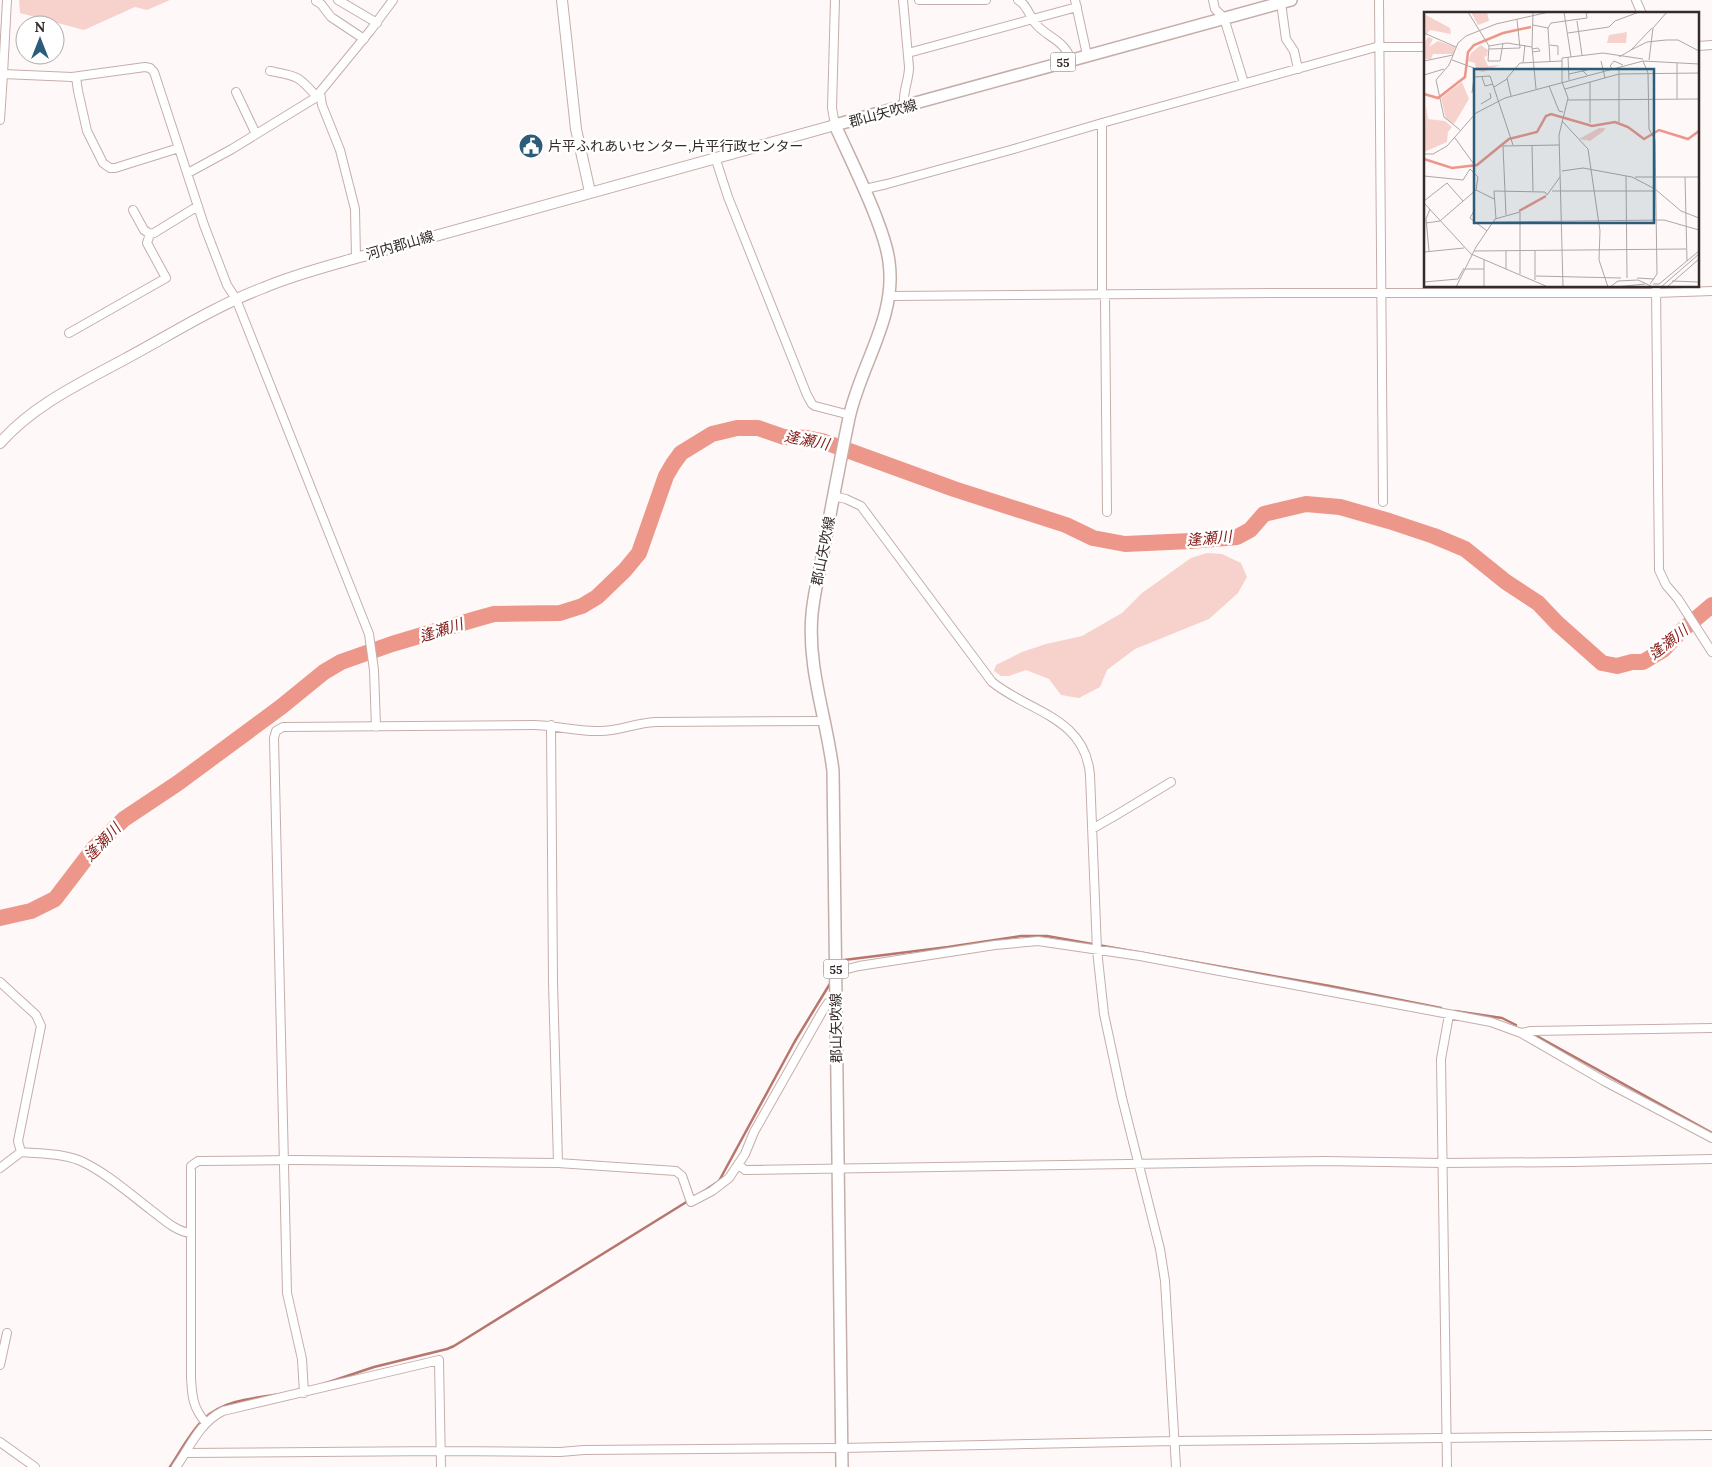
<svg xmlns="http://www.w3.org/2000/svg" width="1712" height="1467" viewBox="0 0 1712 1467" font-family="Lora,'Noto Sans JP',serif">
<rect width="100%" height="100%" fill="#fef9f8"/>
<path fill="#f7d1cb" d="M 19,0 L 170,0 L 147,10 L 135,7 L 84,30 L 20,13 Z
M 1207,553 L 1222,554 L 1241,563 L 1247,577 L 1238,593 L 1209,619 L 1135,649 L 1107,670 L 1100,687 L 1079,698 L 1061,695 L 1049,679 L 1026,670 L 1009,676 L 1001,676 L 994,671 L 996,665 L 1022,652 L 1046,644 L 1082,636 L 1122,613 L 1142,593 L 1191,558 Z"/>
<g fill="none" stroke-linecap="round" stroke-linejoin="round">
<path stroke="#b6766d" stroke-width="2.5" d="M 840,967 L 844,960 L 948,947 L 1021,936 L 1047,936 L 1330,986 L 1441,1008
M 1455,1011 L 1502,1018 L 1516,1025
M 1535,1035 L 1712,1133
M 701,1193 L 719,1181 L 795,1041 L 831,982
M 323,1384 L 374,1367 L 447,1349 L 454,1346 L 688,1201
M 170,1467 C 180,1452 191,1431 204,1419 C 223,1400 255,1398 281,1394"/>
<path stroke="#ed968a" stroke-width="16" d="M 0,918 L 31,911 L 55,899 L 94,848 L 124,819 L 178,783 L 281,707 L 324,672 L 341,662 L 392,644 L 476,619 L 494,614 L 560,613 L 582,606 L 597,597 L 625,570 L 639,553 L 666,476 L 673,464 L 681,453 L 712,434 L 737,428 L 758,428 L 784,437 L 807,438 L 822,441 L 954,489 L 1066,525 L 1093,538 L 1125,544 L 1191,541 L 1237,537 L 1250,530 L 1264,514 L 1306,504 L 1340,507 L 1389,521 L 1434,536 L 1465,549 L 1506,582 L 1538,603 L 1557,623 L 1602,663 L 1617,666 L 1632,662 L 1643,662 L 1663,650 L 1680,632 L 1712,605"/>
<defs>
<path id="street" d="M 7,0 L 3,74 L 72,77 L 145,67 L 150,68 L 154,72 L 204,225 L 227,285 L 236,299 L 369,634 L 374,670 L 376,727
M 338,0 L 377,23
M 835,0 L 832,108 L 835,125
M 903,0 L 909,67 C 909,81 902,92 904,107
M 919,0 L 986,0
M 1018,0 C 1027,5 1029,15 1035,23 C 1047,38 1064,39 1071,60
M 1075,0 L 1087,55
M 1213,0 L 1215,9 L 1224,18 L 1244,83
M 1379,0 L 1383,502
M 1636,0 L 1642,14
M 316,1 L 321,4 L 331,17 L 364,39
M 1281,3 L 1286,39 L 1294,51 L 1298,69
M 1698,46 L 1712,45
M 908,53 L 1077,7
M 270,71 C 297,76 298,75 317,97
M 76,77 L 78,91 L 87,131 L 103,163 L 110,168 L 115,168 L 179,148
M 236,92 L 256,134
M 0,120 L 3,74
M 1102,123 L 1102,291 L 1105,298 L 1107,512
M 715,157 L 728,197 L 807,395 L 812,404 L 815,406 L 850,415
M 188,173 L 232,149 L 320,95
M 865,189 L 887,184 L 1014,149 L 1102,123 L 1376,47 L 1426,47
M 133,210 L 144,230 L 150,234 L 154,233 L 198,206
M 356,258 L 355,209 L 340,150 L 322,105 L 320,92 L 370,31 L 393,0
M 1656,286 L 1659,570 L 1666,585 L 1678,599 L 1712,652
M 889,296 L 1284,293 L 1656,293 L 1712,291
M 69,333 L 166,278 L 147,243 L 150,234
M 833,496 L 846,499 L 861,506 L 992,682 C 1029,712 1085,717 1090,775 L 1097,950 L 1104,1014 L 1122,1098 L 1160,1249 L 1165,1281 L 1176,1467
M 551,725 L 553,982 L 558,1163
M 1092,829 L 1118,814 L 1171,782
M 836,972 L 859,966 L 995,945 L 1038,941 L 1140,956 L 1491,1022 L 1521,1033 L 1604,1081 L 1712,1138
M 0,982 L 36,1015 L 41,1026 L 18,1141 L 21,1152
M 1521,1033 L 1531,1031 L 1712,1028
M 738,1164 L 745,1170 L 1325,1161 L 1443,1163 L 1573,1162 L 1712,1159
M 0,1168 L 21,1152 C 41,1154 66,1153 85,1163 C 109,1175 130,1194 151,1210 C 162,1218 176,1232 191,1233
M 0,1365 L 7,1333
M 304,1393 L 302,1359 L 287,1293 L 274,738 L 276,731 L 283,727 L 533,725 C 555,725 577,732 600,731 C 618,731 636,723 655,722 L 825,721
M 206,1423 C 193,1408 192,1397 191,1378 L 191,1166 L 198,1161 L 295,1160 L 558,1163 L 676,1171 L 682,1176 L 691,1202 L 712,1191 L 729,1178 L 745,1154 L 754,1132 L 822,1012 L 828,1003 L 836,996
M 0,1442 L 35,1467
M 185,1453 L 440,1451 L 560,1452 L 584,1450 L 842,1448 L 1174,1441 L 1712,1435
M 176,1467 C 190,1447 200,1422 223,1411 L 439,1360 L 441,1467
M 1447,1467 L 1441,1059 L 1449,1015"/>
<path id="secondary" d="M 562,0 L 576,129 L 590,192
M 0,443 C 33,405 81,383 125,359 C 170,335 215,306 263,288 C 293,275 325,267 356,258 L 835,125"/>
<path id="primary" d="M 842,1467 L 833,771 C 827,719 807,668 812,614 C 814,592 820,570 824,547 C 832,504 840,461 849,418 C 860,366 897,317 889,262 C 887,244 880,228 874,212 C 862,182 848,154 835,125 L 1291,0"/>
</defs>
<use href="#street" stroke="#c5aeaa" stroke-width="10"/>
<use href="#secondary" stroke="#c5aeaa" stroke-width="12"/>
<use href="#primary" stroke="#c5aeaa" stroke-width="14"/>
<use href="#street" stroke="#fff" stroke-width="8"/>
<use href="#secondary" stroke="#fff" stroke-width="10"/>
<use href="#primary" stroke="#fff" stroke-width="11"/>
</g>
<defs>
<symbol id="civic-disc" viewBox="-11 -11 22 22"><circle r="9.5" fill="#2b5c7a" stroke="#fff"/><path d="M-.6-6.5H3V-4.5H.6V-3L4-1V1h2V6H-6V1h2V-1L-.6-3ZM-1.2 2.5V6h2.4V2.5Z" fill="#fff"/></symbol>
</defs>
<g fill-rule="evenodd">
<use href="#civic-disc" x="517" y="132" width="28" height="28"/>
</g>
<g text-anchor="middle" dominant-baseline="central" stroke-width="5" stroke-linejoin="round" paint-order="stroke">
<g fill="#fff" stroke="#716b6a" stroke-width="1">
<rect x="1050.5" y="52.5" width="25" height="19" rx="4"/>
<rect x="823.5" y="959.5" width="25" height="19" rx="4"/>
</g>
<g font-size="12" font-weight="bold" fill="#342b2a">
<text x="1063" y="62">55</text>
<text x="836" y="969">55</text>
</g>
<g font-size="14" fill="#342b2a" stroke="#fff">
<text transform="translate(883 113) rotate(-15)">郡山矢吹線</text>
<text transform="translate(400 245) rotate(-16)">河内郡山線</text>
<text transform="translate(823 551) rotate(-79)">郡山矢吹線</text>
<text transform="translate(836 1028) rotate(-91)">郡山矢吹線</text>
</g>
<g font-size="14" fill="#342b2a" stroke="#fff" text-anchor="start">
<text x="548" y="146">片平ふれあいセンター,片平行政センター</text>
</g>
<g font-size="15" font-style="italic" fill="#831d18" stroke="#fff">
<text transform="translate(807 440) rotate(11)">逢瀬川</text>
<text transform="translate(1209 538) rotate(-5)">逢瀬川</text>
<text transform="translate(441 630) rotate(-18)">逢瀬川</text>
<text transform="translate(1668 642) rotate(-38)">逢瀬川</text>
<text transform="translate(102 842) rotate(-47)">逢瀬川</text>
</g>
</g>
<g transform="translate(1424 12)">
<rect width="275" height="275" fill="#fef9f8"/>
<path d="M 47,0 L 63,0 L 65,9 L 54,13 ZM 0,2 L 26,16 L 27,22 L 6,18 L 0,25 ZM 203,20 L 202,31 L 183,31 L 185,23 ZM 4,25 L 9,27 L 5,35 L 14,29 L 31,35 L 30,42 L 9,42 L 7,47 L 0,47 L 0,31 ZM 57,33 L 64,38 L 63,44 L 60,45 L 64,54 L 76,53 L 59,60 L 52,58 L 51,51 L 44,49 L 47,41 ZM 38,70 L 45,87 L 30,112 L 22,107 L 17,86 ZM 2,93 L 4,107 L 21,109 L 28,115 L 24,120 L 23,130 L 0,140 ZM 175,116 L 181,116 L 180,119 L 166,129 L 155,127 Z" fill="#f7d1cb"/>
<path fill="none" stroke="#ed968a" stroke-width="2.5" d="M 0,82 L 14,86 L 41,65 L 44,40 L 50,33 L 79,21 L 107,15M 0,147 L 28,156 L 53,153 L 85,127 L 113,120 L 122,104 L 127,102 L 168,114 L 191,110 L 204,115 L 220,127 L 235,118 L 264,127 L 275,119M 95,199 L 122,184"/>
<path fill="none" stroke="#ada7a6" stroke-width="1" d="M 44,0 L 65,34 L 64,49 L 76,49 L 79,31M 109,0 L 108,35 L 112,77M 140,0 L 147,45M 153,9 L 158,43M 109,13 L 124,16M 124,16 L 127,11 L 163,6 L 162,0M 124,16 L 126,49M 0,21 L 32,35M 144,21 L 185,15 L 191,9 L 215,0M 126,33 L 134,34 L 134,43M 65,34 L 83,31 L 108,35M 65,37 L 96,36 L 93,8M 207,38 L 223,30 L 242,28 L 254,28 L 275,39M 108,40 L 116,39 L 114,36 L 108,37M 144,45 L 145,68M 195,45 L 207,38 L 228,16M 28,48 L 50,56 L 50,65 L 66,64 L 89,133M 225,48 L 229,16 L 243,0M 0,49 L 29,43M 177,49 L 181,66M 219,49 L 224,61 L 225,117 L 231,128 L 233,262 L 226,272M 99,51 L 101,33M 253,51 L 253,87M 188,56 L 186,54 L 190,49 L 199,53M 195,56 L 195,110M 145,57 L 157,57 L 163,63M 145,62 L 163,58M 0,63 L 20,57M 58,65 L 61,74 L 69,72M 138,70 L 138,46 L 179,41 L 219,47M 138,70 L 144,86 L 135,123 L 139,275M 166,70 L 166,111M 125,74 L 135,99 L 139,100M 70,75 L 83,67M 141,77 L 195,62 L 275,61M 48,81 L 50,65M 87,84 L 83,66 L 96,51 L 138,49M 144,88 L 275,87M 57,92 L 67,86 L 66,81M 138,109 L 164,137 L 176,219 L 175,248 L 184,275M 36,118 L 20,105 L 12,68 L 25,53 L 34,31 L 42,24 L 72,12 L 125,0M 31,126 L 49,151M 108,133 L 109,179M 0,142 L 9,142 L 23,134 L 52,101 L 81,86 L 219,49 L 275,52M 138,159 L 159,156 L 208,165 L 231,177 L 257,199 L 275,206M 0,164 L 39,168 L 46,157 L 54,165 L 52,178 L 16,209 L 2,211M 202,164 L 203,266M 211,165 L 275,165M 261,165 L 263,249M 52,178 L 70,187M 128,179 L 232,179M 0,189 L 23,171 L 39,189M 0,191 L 47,242 L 124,275M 51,197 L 46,206 L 63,219M 82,203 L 79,134 L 135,133M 72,207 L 70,179 L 121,180 L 123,183 L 136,165M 69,210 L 240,208 L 275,218M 5,239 L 2,207 L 6,197M 50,239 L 262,237M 82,239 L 82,257M 111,239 L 111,268M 0,240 L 40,236M 41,257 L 60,257M 112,264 L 197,266M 213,266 L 230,267M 248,269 L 275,270M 0,270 L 34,267 L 40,256M 229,272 L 235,272 L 275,239M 32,275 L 52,235 L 71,207 L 96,200 L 96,262M 60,275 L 60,248M 186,275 L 194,269 L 214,268 L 229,275M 191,275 L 221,272M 237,275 L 275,242M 243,275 L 275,247"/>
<path fill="#2b5c7a" fill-opacity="0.15" stroke="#2b5c7a" stroke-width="2.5" d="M 50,57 L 230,57 L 230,211 L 50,211 Z"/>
<rect width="275" height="275" fill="none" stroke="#342b2a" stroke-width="2.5"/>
</g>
<g transform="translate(40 40)"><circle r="24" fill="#ffffff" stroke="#aeaaaa"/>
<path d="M0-4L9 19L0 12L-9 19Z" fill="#2b5c7a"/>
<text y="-8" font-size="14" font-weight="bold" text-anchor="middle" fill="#342b2a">N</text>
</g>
</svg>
